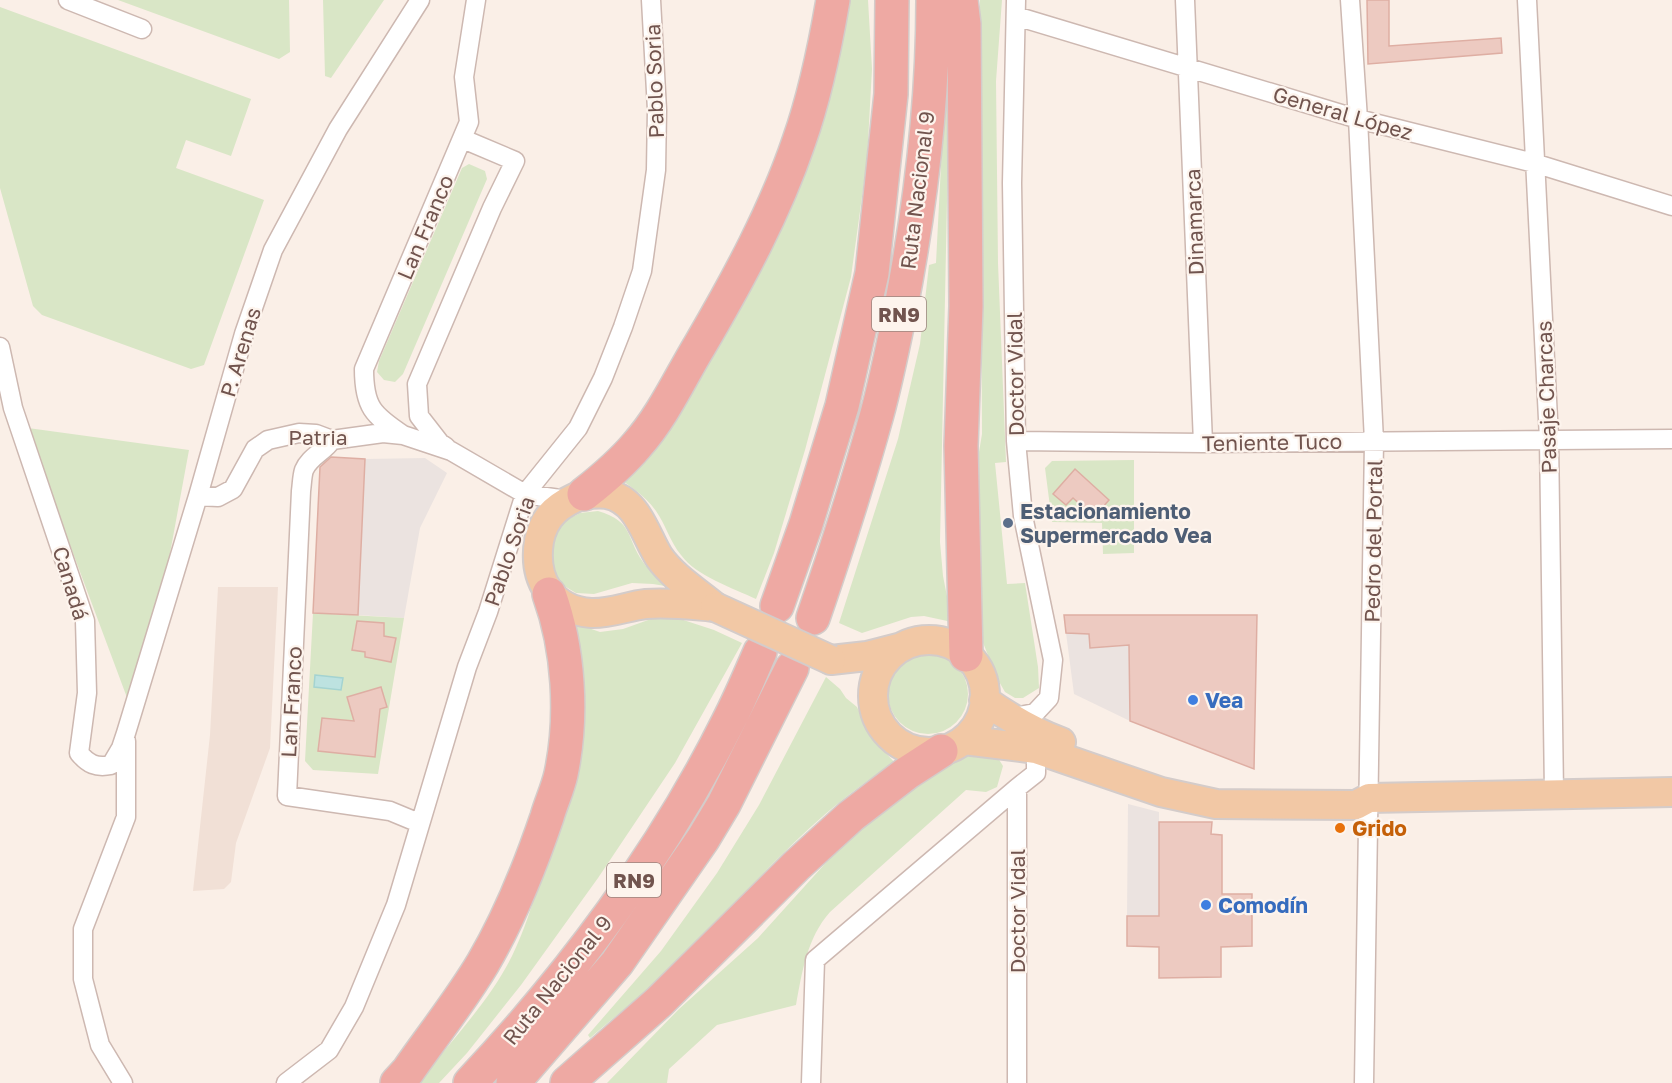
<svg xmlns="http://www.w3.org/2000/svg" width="1672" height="1083" viewBox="0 0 1672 1083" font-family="'Golos Text',sans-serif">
<rect width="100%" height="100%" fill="#faefe7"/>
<path fill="#f1e0d6" d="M 218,587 L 278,587 L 270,748 L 236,843 L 231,882 L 224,889 L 193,891 L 210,735 Z"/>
<path fill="#ebe3e0" d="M 425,458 L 447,473 L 420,528 L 404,618 L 358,615 L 365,459 Z
M 1066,633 L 1089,634 L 1090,648 L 1129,645 L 1130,721 L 1074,694 Z
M 1128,804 L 1159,812 L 1159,916 L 1127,916 Z"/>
<path fill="#d9e6c6" d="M 118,0 L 289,0 L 290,52 L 279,59 Z
M 323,0 L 384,0 L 331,78 L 325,76 Z
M 843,0 L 868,0 L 872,69 L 867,160 L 851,277 L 805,450 L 774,553 L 756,599 C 733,588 696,576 681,555 C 670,542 666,525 656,511 C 646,497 632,487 618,478 L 665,426 Z
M 980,0 L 1002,0 L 996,81 L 998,263 L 1006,462 L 995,463 L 1007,584 L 1025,583 L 1038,667 L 1039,688 L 1023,698 L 1015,698 L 1005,692 L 997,678 L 980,635 L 976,470 L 982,434 Z
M 0,7 L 251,99 L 231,156 L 186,140 L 176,168 L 264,200 L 204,365 L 191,369 L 42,315 L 33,306 L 0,188 Z
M 946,54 L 948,83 L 948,152 L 940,542 L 943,576 L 952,622 L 924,616 L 911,617 L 862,633 L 839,623 L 898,439 L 920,344 L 929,265 L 936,263 L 942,146 L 942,72 Z
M 469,164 L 485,171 L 487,179 L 403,374 L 395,382 L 384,380 L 377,372 L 379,361 L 462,168 Z
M 28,428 L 189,450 L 138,727 L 27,430 Z
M 1134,460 L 1134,553 L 1103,554 L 1102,523 L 1052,522 L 1045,468 L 1052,461 Z
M 598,511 C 634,522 625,536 643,562 C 650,573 666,581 677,588 L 653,584 L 632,583 L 594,594 L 576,593 L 561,584 L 550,570 L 552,537 L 563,522 L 580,513 Z
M 313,613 L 404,618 L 378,774 L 313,770 L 305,761 Z
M 665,614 L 714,630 L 742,643 L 675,763 L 598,878 L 521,985 L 467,1053 L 439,1083 L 418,1083 C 450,1042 489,1002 512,956 C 524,931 533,904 540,877 L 574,623 L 600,632 L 623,629 Z
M888 694a40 40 0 1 1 80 0a40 40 0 1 1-80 0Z
M 826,677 L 840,689 L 846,698 L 857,707 L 872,738 L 895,763 C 805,817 739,904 663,976 C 640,997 614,1017 590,1038 L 588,1035 L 661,951 L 717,873 L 759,805 Z
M 973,754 L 998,758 L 1003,766 L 997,787 L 986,792 L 966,790 L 830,912 C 807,938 802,972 796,1005 L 717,1025 L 669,1069 L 667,1083 L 607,1083 L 679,1009 L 758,938 L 860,825 L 940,765 L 958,760 Z"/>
<path fill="#bde2e0" stroke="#a4d3d1" stroke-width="1.5" d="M 315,675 L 343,678 L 341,690 L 314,687 Z"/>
<path fill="#edcac1" stroke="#deaea3" stroke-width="1.5" d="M 1367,0 L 1389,0 L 1389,46 L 1501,38 L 1502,53 L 1368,64 Z
M 331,457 L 365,459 L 358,615 L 313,613 L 320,467 Z
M 1075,469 L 1109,500 L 1094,517 L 1073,498 L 1066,505 L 1053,494 Z
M 1064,615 L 1257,615 L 1254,769 L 1130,721 L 1129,645 L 1090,648 L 1089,634 L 1066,633 Z
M 357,621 L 384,623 L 384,636 L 396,638 L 391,662 L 365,657 L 365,652 L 352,650 Z
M 381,687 L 387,707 L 380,709 L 375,757 L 318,751 L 322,718 L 354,721 L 347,697 Z
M 1159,822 L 1212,822 L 1211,834 L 1222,835 L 1222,894 L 1252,894 L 1252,946 L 1221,947 L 1221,977 L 1159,978 L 1159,947 L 1127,946 L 1127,916 L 1159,916 Z"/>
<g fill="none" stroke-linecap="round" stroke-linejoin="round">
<defs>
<path id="minor" d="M 68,0 L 142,29
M 1185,0 L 1203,443
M 1350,0 L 1358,119 L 1374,441 L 1364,1083
M 1527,0 L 1549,439 L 1554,793
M 1016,16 L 1358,119 L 1534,163 L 1672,206
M 0,347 L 13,408 L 85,621 L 87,693 L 79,753 C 88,764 96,768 111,765 L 121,748 L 126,733 L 198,496 L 244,334 L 273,250 L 338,129 L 420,0
M 403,435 C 373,415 364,407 364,369 L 469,122 L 464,77 L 476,0
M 332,440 C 324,452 309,457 304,470 C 302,476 302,484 301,491 L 287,796 L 390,811 L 419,823
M 1016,441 L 1203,443 L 1672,439
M 446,447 L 440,443 L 419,416 L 417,384 L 492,208 L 515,161 L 463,139
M 198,496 L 218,497 L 233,489 L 255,449 L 268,440 L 299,433 L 316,434 L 332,440 L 383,433 L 403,435 L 451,451 L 525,494 L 567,500
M 1010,718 L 1035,713 L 1049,698 L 1053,660 L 1023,516 L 1016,441 L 1012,183 L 1016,0
M 123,1083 L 100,1045 L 83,979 L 83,929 L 126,817 L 126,741
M 286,1083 L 329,1050 L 354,1007 L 396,905 L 467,667 L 488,612 L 525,494 L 578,428 L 603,378 L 623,327 L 642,271 L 656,170 L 657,110 L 651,0
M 811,1083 L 815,960 L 1017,788
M 1017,1083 L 1017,788 L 1036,773 L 1036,749"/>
<path id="primary" d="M 584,494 C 592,494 600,493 607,494 C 638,500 645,535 659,557 C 673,577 697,592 715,607 C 692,605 669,602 646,604 C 628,606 609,614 591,613 C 551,610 533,579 539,541 C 544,515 560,503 584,494 Z
M873 696a56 56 0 1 1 112 0a56 56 0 1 1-112 0Z
M 831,660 L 867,656 L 902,647
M 984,700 C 1008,717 1033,732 1061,742
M 964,740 L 1036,749 L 1161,792 L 1216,804 L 1356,805 L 1369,798 L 1672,792"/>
<path id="motorway" d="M 961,0 L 964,24 L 966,306 L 961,446 L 966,655
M 584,494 C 603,479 621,464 637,445 C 663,416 680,378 700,345 C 738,280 775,212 799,141 C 815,96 825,47 833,0
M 777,606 L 806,524 L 842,406 L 872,273 L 891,94 L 892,0
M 813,618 C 836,551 858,483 877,414 C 886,381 893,346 900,312 C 920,210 933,104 933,0
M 397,1083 L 408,1071 C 433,1035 461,1000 483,963 C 510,917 530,867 547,817 C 551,803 558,788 561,774 C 573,717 569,649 549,594
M 470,1083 C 570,977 663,853 728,722 C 740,699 750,675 760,652
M 513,1083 L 617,963 L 703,839 L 724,804 L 792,668
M 567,1083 L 659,1002 L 796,866 L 851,816 L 907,773 L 941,751"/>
</defs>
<use href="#minor" stroke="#cdb8b1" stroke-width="21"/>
<use href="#primary" stroke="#d4ccca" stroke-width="32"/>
<use href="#motorway" stroke="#d4ccca" stroke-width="36"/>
<use href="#minor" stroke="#fff" stroke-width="18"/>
<use href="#primary" stroke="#f2c8a5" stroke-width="28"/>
<use href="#motorway" stroke="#eea9a3" stroke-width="33"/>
<defs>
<path id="primary-bridge" d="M 715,607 L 831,660"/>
</defs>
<use href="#primary-bridge" stroke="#d4ccca" stroke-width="32" stroke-linecap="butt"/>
<use href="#primary-bridge" stroke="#f2c8a5" stroke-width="28"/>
</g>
<circle fill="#5c6f8a" stroke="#fdf4ed" stroke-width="2" cx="1008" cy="523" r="6"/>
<g fill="#3f7fe0" stroke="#fdf4ed" stroke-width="2">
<circle cx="1193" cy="700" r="6"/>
<circle cx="1206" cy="905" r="6"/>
</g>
<circle fill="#e8710a" stroke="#fdf4ed" stroke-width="2" cx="1340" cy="828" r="6"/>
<g text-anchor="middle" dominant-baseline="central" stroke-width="4.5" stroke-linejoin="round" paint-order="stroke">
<g fill="#fdf4ed" stroke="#9b847e" stroke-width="1.5">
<rect x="872" y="297" width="54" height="34" rx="4.5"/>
<rect x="607" y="863" width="54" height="34" rx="4.5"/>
</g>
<g font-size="20" font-weight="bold" fill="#71544e">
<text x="899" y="314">RN9</text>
<text x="634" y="880">RN9</text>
</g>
<g font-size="21" fill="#71544e" stroke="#fdf4ed">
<text transform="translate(654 81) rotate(-92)">Pablo Soria</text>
<text transform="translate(1343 113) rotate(16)">General López</text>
<text transform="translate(917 190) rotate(-83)">Ruta Nacional 9</text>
<text transform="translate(1194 222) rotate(-92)">Dinamarca</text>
<text transform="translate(425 227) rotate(-67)">Lan Franco</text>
<text transform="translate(240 352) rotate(-73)">P. Arenas</text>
<text transform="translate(1015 374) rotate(-91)">Doctor Vidal</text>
<text transform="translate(1546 397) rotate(-92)">Pasaje Charcas</text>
<text x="318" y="437">Patria</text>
<text transform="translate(1272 442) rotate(-1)">Teniente Tuco</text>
<text transform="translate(1373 541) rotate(-89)">Pedro del Portal</text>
<text transform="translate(509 551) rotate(-71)">Pablo Soria</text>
<text transform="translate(71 583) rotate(73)">Canadá</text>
<text transform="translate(291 702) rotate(-87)">Lan Franco</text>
<text transform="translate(1017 911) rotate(-90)">Doctor Vidal</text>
<text transform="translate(557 980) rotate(-51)">Ruta Nacional 9</text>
</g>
<g font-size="21" font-weight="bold" fill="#4e5e75" stroke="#fdf4ed" text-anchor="start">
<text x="1020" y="511">Estacionamiento<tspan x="1020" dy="24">Supermercado Vea</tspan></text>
</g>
<g font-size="21" font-weight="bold" fill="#366cbe" stroke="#fdf4ed" text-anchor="start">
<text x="1205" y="700">Vea</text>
<text x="1218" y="905">Comodín</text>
</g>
<g font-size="21" font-weight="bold" fill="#c56008" stroke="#fdf4ed" text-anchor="start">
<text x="1352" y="828">Grido</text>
</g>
</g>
</svg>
